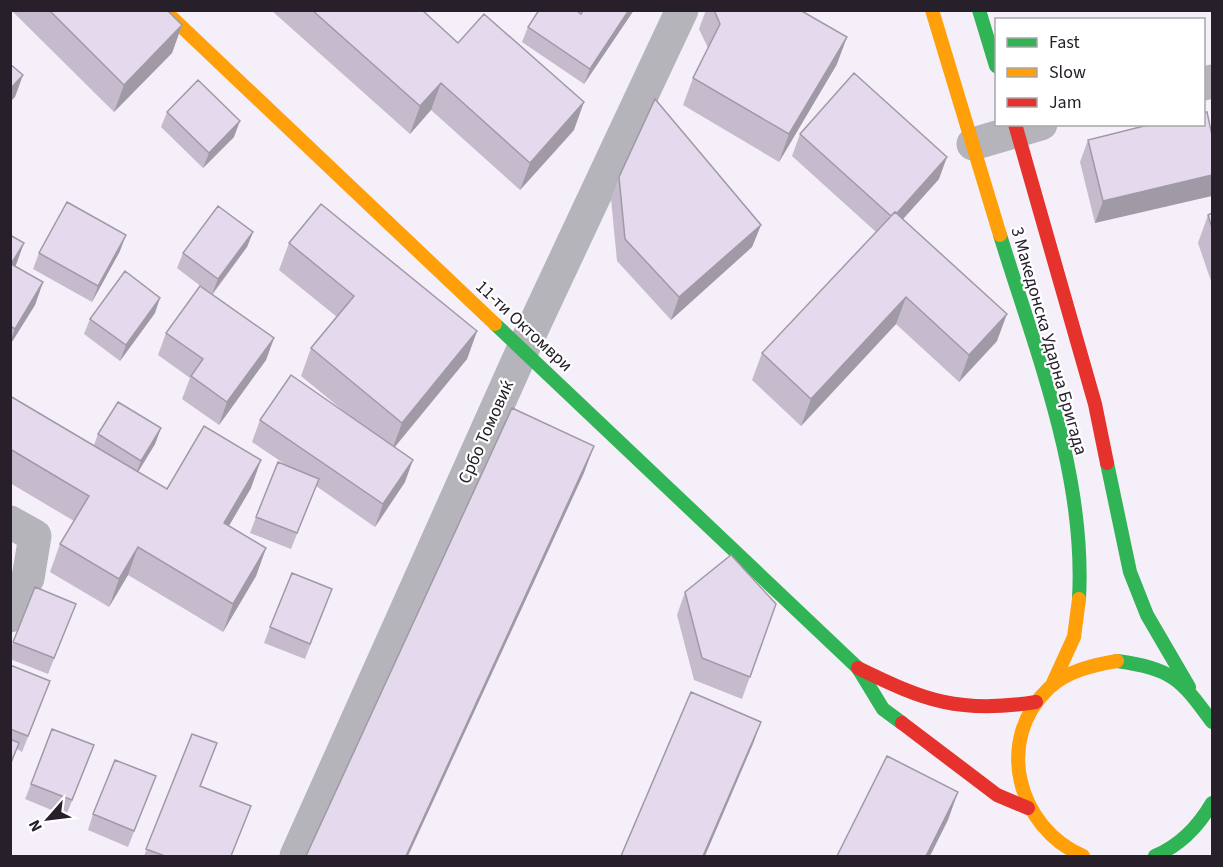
<svg xmlns="http://www.w3.org/2000/svg" width="1223" height="867" viewBox="0 0 1223 867" font-family="'Source Sans 3',sans-serif">
<rect width="100%" height="100%" fill="#f5eff9"/>
<g fill="none" stroke-linecap="round" stroke-linejoin="round">
<path stroke="#b4b4ba" stroke-width="33" d="M 1204,84 L 1212,81
M 973,144 L 1041,124
M 10,522 L 35,536 L 28,578 L 10,616
M 296,856 L 523,349 L 682,10"/>
<path stroke="#30b455" stroke-width="14" d="M 979,10 L 996,66
M 1000,235 C 1036,352 1086,474 1079,599
M 495,324 L 858,668 L 883,709 L 902,723
M 1107,463 L 1130,572 L 1147,615 L 1189,687
M 1117,661 C 1172,669 1180,678 1212,722
M 1155,856 C 1181,845 1198,827 1212,803"/>
<path stroke="#ff9f0a" stroke-width="14" d="M 164,10 L 495,324
M 932,10 L 1000,235
M 1053,683 L 1074,637 L 1079,599
M 1083,856 C 1017,827 994,740 1049,688 C 1067,671 1093,665 1117,661"/>
<path stroke="#e5322d" stroke-width="14" d="M 1015,124 L 1095,404 L 1107,463
M 858,668 C 925,701 960,714 1036,702
M 902,723 L 997,795 L 1028,808"/>
</g>
<path fill="#c5bbcc" d="M 11,10 L 167,10 L 182,25 L 172,53 L 114,112 Z
M 271,10 L 422,10 L 458,43 L 574,130 L 520,190 L 431,110 L 410,134 Z
M 583,10 L 634,10 L 584,84 L 522,42 L 528,27 L 581,14 Z
M 706,10 L 800,10 L 837,64 L 779,162 L 683,105 L 693,78 L 708,48 L 699,29 Z
M 167,112 L 234,137 L 203,168 L 161,127 Z
M 1207,112 L 1095,223 L 1080,162 L 1088,140 Z
M 800,134 L 939,179 L 903,219 L 997,341 L 959,382 L 896,324 L 801,426 L 752,380 L 762,353 L 876,232 L 792,156 Z
M 619,177 L 761,225 L 752,247 L 671,320 L 617,261 L 611,199 Z
M 1212,213 L 1212,284 L 1198,243 L 1208,215 Z
M 253,232 L 247,247 L 213,294 L 274,338 L 266,360 L 219,425 L 182,399 L 190,378 L 158,355 L 166,333 L 203,288 L 177,268 L 183,253 Z
M 10,235 L 15,266 L 43,282 L 35,305 L 10,345 Z
M 289,243 L 477,331 L 467,359 L 395,447 L 405,482 L 375,527 L 316,486 L 291,549 L 250,533 L 256,517 L 286,465 L 252,442 L 260,420 L 351,417 L 301,376 L 311,348 L 337,317 L 279,270 Z
M 120,251 L 92,302 L 33,269 L 39,253 Z
M 155,313 L 120,361 L 84,334 L 90,319 Z
M 10,396 L 94,445 L 98,434 L 161,428 L 155,444 L 138,472 L 167,489 L 251,488 L 229,526 L 266,548 L 256,576 L 223,632 L 128,575 L 109,607 L 50,572 L 60,544 L 74,521 L 10,483 Z
M 35,587 L 76,604 L 48,674 L 10,659 L 10,650 Z
M 332,589 L 305,659 L 264,643 L 270,627 Z
M 685,592 L 776,604 L 742,699 L 694,680 L 677,615 Z
M 10,665 L 44,697 L 22,752 L 17,749 L 10,766 Z
M 192,734 L 217,743 L 201,786 L 232,856 L 144,856 Z
M 94,745 L 66,816 L 25,799 L 31,784 Z
M 156,776 L 128,847 L 88,830 L 93,814 Z"/>
<path fill="#a099a6" d="M 629,10 L 634,10 L 584,84 L 590,69 Z
M 182,25 L 172,53 L 114,112 L 124,85 Z
M 847,37 L 837,64 L 779,162 L 789,134 Z
M 23,75 L 15,97 L 10,102 L 10,89 Z
M 441,83 L 431,110 L 410,134 L 420,106 Z
M 584,102 L 574,130 L 520,190 L 530,163 Z
M 240,121 L 234,137 L 203,168 L 209,153 Z
M 947,157 L 939,179 L 885,239 L 893,217 Z
M 1212,175 L 1212,196 L 1095,223 L 1103,201 Z
M 761,225 L 752,247 L 671,320 L 679,297 Z
M 253,232 L 247,247 L 212,294 L 218,279 Z
M 126,235 L 120,251 L 92,302 L 98,286 Z
M 24,243 L 16,265 L 10,274 L 11,264 Z
M 43,282 L 35,305 L 10,345 L 10,342 L 15,329 Z
M 906,297 L 896,324 L 801,426 L 811,399 Z
M 160,298 L 155,313 L 120,361 L 126,345 Z
M 1007,314 L 997,341 L 959,382 L 969,355 Z
M 477,331 L 467,359 L 392,450 L 402,423 Z
M 274,338 L 266,360 L 219,425 L 227,402 Z
M 161,428 L 155,444 L 135,477 L 141,461 Z
M 594,446 L 584,473 L 408,856 L 406,856 Z
M 261,460 L 251,488 L 214,551 L 224,523 Z
M 413,460 L 405,482 L 375,527 L 383,504 Z
M 138,547 L 128,575 L 109,607 L 119,579 Z
M 266,548 L 256,576 L 223,632 L 233,604 Z
M 761,722 L 753,744 L 705,856 L 703,856 Z
M 958,792 L 948,820 L 930,856 L 926,856 Z"/>
<path fill="#e5daed" stroke="#a099a6" stroke-width="1.5" d="M 49,10 L 167,10 L 182,25 L 124,85 Z
M 312,10 L 422,10 L 458,43 L 484,14 L 584,102 L 530,163 L 441,83 L 420,106 Z
M 539,10 L 576,10 L 581,14 L 583,10 L 629,10 L 590,69 L 528,27 Z
M 714,10 L 800,10 L 847,37 L 789,134 L 693,78 L 720,24 Z
M 10,64 L 23,75 L 10,89 Z
M 854,73 L 947,157 L 897,213 L 895,212 L 891,216 L 800,134 Z
M 198,80 L 240,121 L 209,153 L 167,112 Z
M 655,99 L 761,225 L 679,297 L 625,239 L 619,177 Z
M 1207,112 L 1212,135 L 1212,175 L 1103,201 L 1088,140 L 1152,124 L 1203,124 L 1203,113 Z
M 67,202 L 126,235 L 98,286 L 39,253 Z
M 321,204 L 477,331 L 402,423 L 311,348 L 354,296 L 289,243 Z
M 218,206 L 253,232 L 218,279 L 183,253 Z
M 895,212 L 1007,314 L 969,355 L 906,297 L 811,399 L 762,353 Z
M 1212,213 L 1212,228 L 1208,215 Z
M 10,235 L 24,243 L 11,264 L 43,282 L 15,329 L 10,326 Z
M 125,271 L 160,298 L 126,345 L 90,319 Z
M 200,286 L 274,338 L 227,402 L 191,376 L 203,359 L 166,333 Z
M 291,375 L 413,460 L 383,504 L 260,420 Z
M 10,396 L 167,489 L 204,426 L 261,460 L 224,523 L 266,548 L 233,604 L 138,547 L 119,579 L 60,544 L 89,496 L 10,449 Z
M 118,402 L 161,428 L 141,461 L 98,434 Z
M 512,408 L 594,446 L 406,856 L 306,856 Z
M 278,462 L 319,479 L 297,533 L 256,517 Z
M 731,555 L 776,604 L 750,677 L 702,658 L 685,592 Z
M 292,573 L 332,589 L 310,644 L 270,627 Z
M 35,587 L 76,604 L 54,658 L 13,642 Z
M 10,665 L 50,681 L 28,736 L 10,729 Z
M 691,692 L 761,722 L 703,856 L 621,856 Z
M 52,729 L 94,745 L 72,800 L 31,784 Z
M 192,734 L 217,743 L 200,786 L 251,806 L 231,856 L 165,856 L 146,849 Z
M 10,739 L 19,743 L 10,765 Z
M 887,756 L 958,792 L 926,856 L 837,856 Z
M 115,760 L 156,776 L 134,831 L 93,814 Z"/>
<g text-anchor="middle" dominant-baseline="central" stroke-width="4.5" stroke-linejoin="round" paint-order="stroke">
<g font-size="18" fill="#27202b" stroke="#fff">
<text transform="translate(524 326) rotate(43)">11-ти Октомври</text>
<text transform="translate(1049 341) rotate(74)">3 Македонска Ударна Бригада</text>
<text transform="translate(486 432) rotate(-66)">Србо Томовиќ</text>
</g>
</g>
<rect width="1223" height="867" fill="none" stroke="#27202b" stroke-width="24"/>
<rect x="995" y="18" width="210" height="108" fill="#ffffff" stroke="#a9a6aa" stroke-width="1.5"/>
<rect x="1007" y="38" width="30" height="9" fill="#30b455" stroke="#a9a6aa" stroke-width="1.5"/>
<text x="1049" y="48" font-size="18" fill="#27202b">Fast</text>
<rect x="1007" y="68" width="30" height="9" fill="#ff9f0a" stroke="#a9a6aa" stroke-width="1.5"/>
<text x="1049" y="78" font-size="18" fill="#27202b">Slow</text>
<rect x="1007" y="98" width="30" height="9" fill="#e5322d" stroke="#a9a6aa" stroke-width="1.5"/>
<text x="1049" y="108" font-size="18" fill="#27202b">Jam</text>
<g transform="translate(48 819) rotate(242)" stroke="#ffffff" stroke-width="4.5" paint-order="stroke">
<path d="M0-4.5L10 22L0 15L-10 22Z" fill="#27202b"/>
<text y="-9" font-size="16" font-weight="bold" text-anchor="middle" fill="#27202b">N</text>
</g>
</svg>
